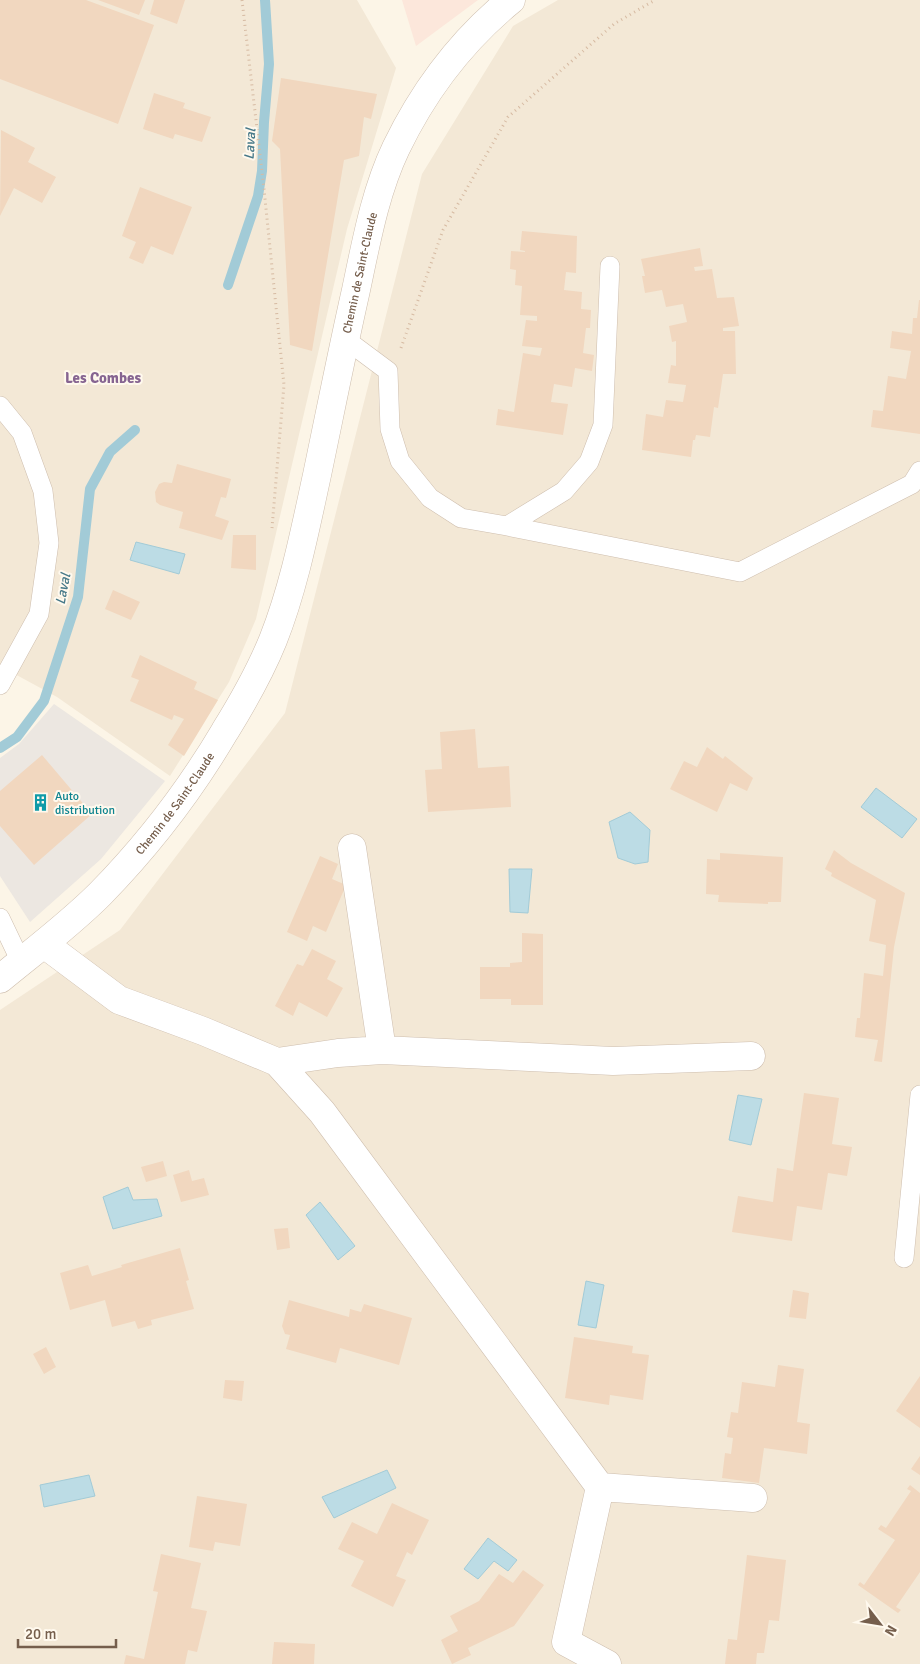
<svg xmlns="http://www.w3.org/2000/svg" width="920" height="1664" viewBox="0 0 920 1664" font-family="Signika,sans-serif">
<rect width="100%" height="100%" fill="#fcf5e7"/>
<path fill="#f3e8d6" d="M 0,0 L 357,0 L 396,68 L 347,229 L 256,619 L 229,682 L 170,776 L 57,697 L 0,666 Z
M 558,0 L 920,0 L 920,1664 L 0,1664 L 0,1010 L 120,930 L 285,713 L 422,174 L 513,26 Z"/>
<path fill="#fce7db" d="M 402,0 L 478,0 L 416,46 Z"/>
<path fill="#ece7e1" d="M 54,704 L 165,781 L 101,859 L 30,922 L 0,876 L 0,758 L 19,744 Z"/>
<path fill="#bcdce5" stroke="#a2cbd7" d="M 136,542 L 185,554 L 179,574 L 130,560 Z
M 876,788 L 917,819 L 902,838 L 861,807 Z
M 630,812 L 650,830 L 648,862 L 635,864 L 618,858 L 609,822 Z
M 509,869 L 532,869 L 528,913 L 510,912 Z
M 738,1095 L 762,1099 L 751,1145 L 729,1140 Z
M 128,1187 L 133,1200 L 157,1199 L 162,1216 L 113,1229 L 103,1197 Z
M 320,1202 L 355,1246 L 338,1260 L 306,1215 Z
M 586,1281 L 604,1285 L 596,1328 L 578,1325 Z
M 387,1470 L 396,1488 L 334,1518 L 322,1497 Z
M 89,1475 L 95,1496 L 44,1507 L 40,1485 Z
M 488,1538 L 517,1560 L 508,1571 L 494,1561 L 478,1579 L 464,1569 Z"/>
<g fill="none" stroke-linecap="round" stroke-linejoin="round">
<path stroke="#a2cbd7" stroke-width="10" d="M 228,285 L 258,196 L 262,171 L 264,122 L 269,64 L 265,0
M 0,748 L 17,737 L 44,701 L 78,597 L 90,489 L 110,452 L 135,430"/>
</g>
<path fill="#f1d7bf" d="M 0,0 L 86,0 L 154,25 L 118,124 L 0,79 Z
M 98,0 L 145,0 L 139,15 Z
M 154,0 L 185,0 L 177,24 L 150,14 Z
M 281,78 L 377,94 L 371,119 L 364,117 L 359,156 L 344,160 L 312,351 L 290,345 L 280,149 L 272,141 Z
M 154,93 L 185,103 L 183,108 L 211,117 L 202,142 L 175,134 L 173,139 L 143,129 Z
M 1,130 L 35,148 L 28,162 L 56,177 L 42,203 L 14,188 L 0,216 Z
M 140,187 L 192,207 L 173,255 L 151,246 L 143,264 L 129,258 L 136,242 L 122,236 Z
M 522,231 L 577,236 L 576,273 L 566,272 L 564,290 L 582,292 L 581,309 L 591,310 L 590,328 L 586,328 L 583,353 L 594,355 L 592,371 L 575,368 L 572,387 L 554,384 L 551,402 L 568,404 L 563,435 L 496,425 L 498,409 L 514,412 L 523,353 L 540,356 L 542,348 L 522,346 L 526,320 L 537,321 L 537,316 L 520,315 L 522,286 L 515,285 L 516,270 L 510,269 L 511,251 L 525,252 L 525,251 L 520,250 Z
M 700,248 L 703,266 L 694,267 L 695,271 L 712,269 L 717,298 L 734,297 L 739,326 L 723,328 L 723,331 L 735,331 L 736,374 L 723,374 L 718,408 L 714,407 L 710,437 L 696,435 L 695,440 L 693,440 L 691,457 L 642,450 L 646,414 L 663,417 L 666,400 L 683,402 L 686,385 L 668,383 L 671,365 L 676,366 L 676,341 L 672,342 L 669,326 L 687,322 L 683,304 L 666,307 L 662,290 L 645,293 L 642,276 L 645,276 L 641,259 Z
M 919,300 L 920,300 L 920,434 L 871,427 L 873,410 L 883,411 L 888,376 L 906,379 L 911,351 L 890,348 L 892,331 L 912,334 L 913,318 L 917,318 Z
M 177,464 L 231,479 L 226,498 L 221,497 L 215,516 L 229,521 L 222,540 L 179,528 L 183,512 L 160,505 L 156,502 L 155,492 L 159,484 L 164,482 L 172,483 Z
M 233,535 L 256,535 L 256,570 L 231,568 Z
M 113,590 L 140,602 L 131,620 L 105,609 Z
M 140,655 L 197,682 L 194,689 L 218,700 L 184,756 L 168,745 L 184,719 L 174,715 L 172,720 L 130,701 L 139,680 L 131,677 Z
M 475,729 L 478,768 L 509,766 L 511,807 L 428,812 L 425,770 L 442,769 L 440,732 Z
M 707,747 L 723,759 L 725,756 L 753,778 L 747,791 L 730,783 L 717,812 L 670,789 L 684,761 L 697,767 Z
M 42,755 L 92,814 L 34,865 L 0,826 L 0,791 Z
M 834,850 L 851,863 L 905,893 L 894,947 L 882,1062 L 874,1061 L 878,1040 L 855,1037 L 857,1018 L 860,1018 L 864,973 L 883,976 L 886,945 L 869,941 L 876,900 L 831,876 L 832,873 L 825,869 Z
M 720,853 L 783,857 L 781,902 L 768,902 L 768,904 L 718,902 L 719,895 L 706,894 L 707,859 L 720,860 Z
M 320,856 L 338,864 L 332,879 L 346,885 L 326,932 L 313,926 L 307,941 L 287,932 Z
M 522,933 L 543,934 L 543,1005 L 511,1005 L 511,999 L 480,999 L 480,967 L 510,967 L 510,963 L 522,962 Z
M 312,949 L 336,961 L 327,979 L 343,988 L 327,1017 L 299,1002 L 293,1016 L 275,1006 L 297,964 L 303,966 Z
M 804,1093 L 839,1098 L 832,1144 L 852,1147 L 847,1176 L 828,1173 L 822,1210 L 797,1206 L 792,1241 L 732,1232 L 738,1196 L 773,1202 L 777,1168 L 793,1171 Z
M 163,1161 L 167,1176 L 146,1182 L 141,1167 Z
M 189,1170 L 192,1181 L 204,1178 L 209,1195 L 181,1202 L 173,1175 Z
M 288,1228 L 290,1248 L 277,1250 L 274,1229 Z
M 180,1248 L 189,1280 L 186,1281 L 194,1309 L 151,1320 L 152,1325 L 138,1329 L 135,1321 L 112,1327 L 105,1300 L 70,1310 L 60,1273 L 88,1265 L 92,1276 L 122,1267 L 121,1265 Z
M 793,1290 L 809,1293 L 806,1319 L 789,1317 Z
M 289,1300 L 349,1317 L 350,1309 L 361,1312 L 364,1304 L 412,1318 L 399,1365 L 340,1348 L 336,1363 L 286,1349 L 290,1335 L 285,1334 L 282,1326 Z
M 574,1337 L 633,1346 L 632,1353 L 649,1355 L 643,1400 L 610,1395 L 609,1405 L 565,1398 Z
M 46,1347 L 56,1367 L 44,1374 L 33,1354 Z
M 778,1365 L 804,1369 L 797,1422 L 810,1424 L 807,1454 L 764,1448 L 759,1483 L 722,1478 L 725,1453 L 731,1454 L 733,1438 L 727,1437 L 731,1412 L 738,1413 L 742,1382 L 775,1387 Z
M 920,1376 L 920,1428 L 896,1411 Z
M 225,1380 L 244,1381 L 242,1401 L 223,1398 Z
M 920,1456 L 920,1475 L 911,1469 Z
M 910,1485 L 920,1493 L 920,1572 L 896,1607 L 901,1610 L 898,1613 L 858,1585 L 860,1582 L 864,1585 L 895,1540 L 878,1529 L 881,1525 L 886,1528 L 911,1491 L 907,1489 Z
M 197,1496 L 247,1504 L 240,1546 L 215,1542 L 213,1551 L 189,1547 Z
M 392,1503 L 429,1520 L 412,1555 L 407,1552 L 396,1576 L 406,1580 L 393,1607 L 351,1586 L 364,1561 L 338,1549 L 352,1522 L 377,1534 Z
M 161,1554 L 201,1563 L 191,1608 L 207,1611 L 197,1652 L 188,1650 L 185,1664 L 124,1664 L 126,1655 L 144,1659 L 158,1592 L 153,1591 Z
M 747,1555 L 786,1560 L 779,1621 L 769,1620 L 764,1653 L 757,1653 L 756,1664 L 725,1664 L 728,1639 L 737,1640 Z
M 523,1570 L 544,1585 L 514,1626 L 468,1648 L 471,1655 L 452,1664 L 441,1640 L 458,1631 L 450,1616 L 479,1601 L 499,1574 L 513,1583 Z
M 274,1642 L 315,1644 L 314,1664 L 272,1664 Z"/>
<g fill="none" stroke-linecap="round" stroke-linejoin="round">
<defs>
<path id="service" d="M 345,339 L 388,371 L 390,429 L 400,461 L 430,498 L 461,518 L 507,526 L 564,491 L 589,462 L 603,425 L 610,266
M 0,406 L 22,433 L 43,491 L 49,543 L 39,614 L 0,685
M 507,526 L 740,572 L 912,484 L 920,471
M 0,918 L 21,962
M 904,1258 L 920,1095"/>
<path id="minor" d="M 352,848 L 382,1050
M 44,944 L 119,1000 L 203,1031 L 277,1062 L 322,1112 L 600,1487 L 566,1642 L 607,1664
M 277,1062 L 338,1053 L 382,1050 L 613,1061 L 751,1056
M 600,1487 L 753,1498"/>
<g id="tertiary">
<path id="s1" d="M 0,979 C 34,951 69,925 100,894 C 150,843 189,792 225,731 C 243,702 260,672 273,640 C 294,587 305,530 317,475 C 330,413 342,352 356,290 C 366,243 375,192 396,148 C 424,90 462,40 511,0"/>
</g>
</defs>
<use href="#service" stroke="#cebeae" stroke-width="20"/>
<use href="#minor" stroke="#cebeae" stroke-width="29"/>
<use href="#tertiary" stroke="#cebeae" stroke-width="29"/>
<path stroke="#d6baa2" stroke-width="3" stroke-dasharray="1 4" stroke-linecap="butt" d="M 242,0 L 264,189 L 284,385 L 272,528
M 401,348 L 443,230 L 508,117 L 614,24 L 655,0"/>
<use href="#service" stroke="#fff" stroke-width="19"/>
<use href="#minor" stroke="#fff" stroke-width="28"/>
<use href="#tertiary" stroke="#fff" stroke-width="28"/>
</g>
<defs>
<symbol id="building-bare" viewBox="-9 -9 18 18"><path d="M-4-6H4V6H1V3H-1V6H-4ZM-2.5-4.3h1.7v1.8h-1.7ZM.8-4.3h1.7v1.8H.8ZM-2.5-1h1.7V.8h-1.7ZM.8-1h1.7V.8H.8Z" fill="#0f9aa8" stroke="#fff9ee" stroke-width="2.5" paint-order="stroke"/></symbol>
</defs>
<g fill-rule="evenodd">
<use href="#building-bare" x="28" y="790" width="25" height="25"/>
</g>
<g text-anchor="middle" dominant-baseline="central" stroke-width="4" stroke-linejoin="round" paint-order="stroke">
<g font-size="12" fill="#755e4c" stroke="#fff9ee">
<text stroke="none"><textPath href="#s1" startOffset="818">Chemin de Saint-Claude</textPath></text>
<text stroke="none"><textPath href="#s1" startOffset="249">Chemin de Saint-Claude</textPath></text>
</g>
<g font-size="12" fill="#0d838f" stroke="#fff9ee" text-anchor="start">
<text x="55" y="796">Auto<tspan x="55" dy="14">distribution</tspan></text>
</g>
<g font-size="14" font-style="italic" fill="#467888" stroke="#fff9ee">
<text transform="translate(250 144) rotate(-86)">Laval</text>
<text transform="translate(63 589) rotate(-79)">Laval</text>
</g>
<g font-size="15" font-weight="bold" fill="#866491" stroke="#fff9ee">
<text x="103" y="378">Les Combes</text>
</g>
</g>
<g transform="translate(880 1624) rotate(121)" stroke="#fff9ee" stroke-width="4" paint-order="stroke">
<path d="M0-4L9 19L0 12L-9 19Z" fill="#755e4c"/>
<text y="-8" font-size="14" font-weight="bold" text-anchor="middle" fill="#755e4c">N</text>
</g>
<path d="M18 1639v8h98v-8" fill="none" stroke="#755e4c" stroke-width="2.5"/>
<text x="25" y="1639" font-size="15" fill="#755e4c" stroke="#fff9ee" stroke-width="4" paint-order="stroke">20 m</text>
</svg>
